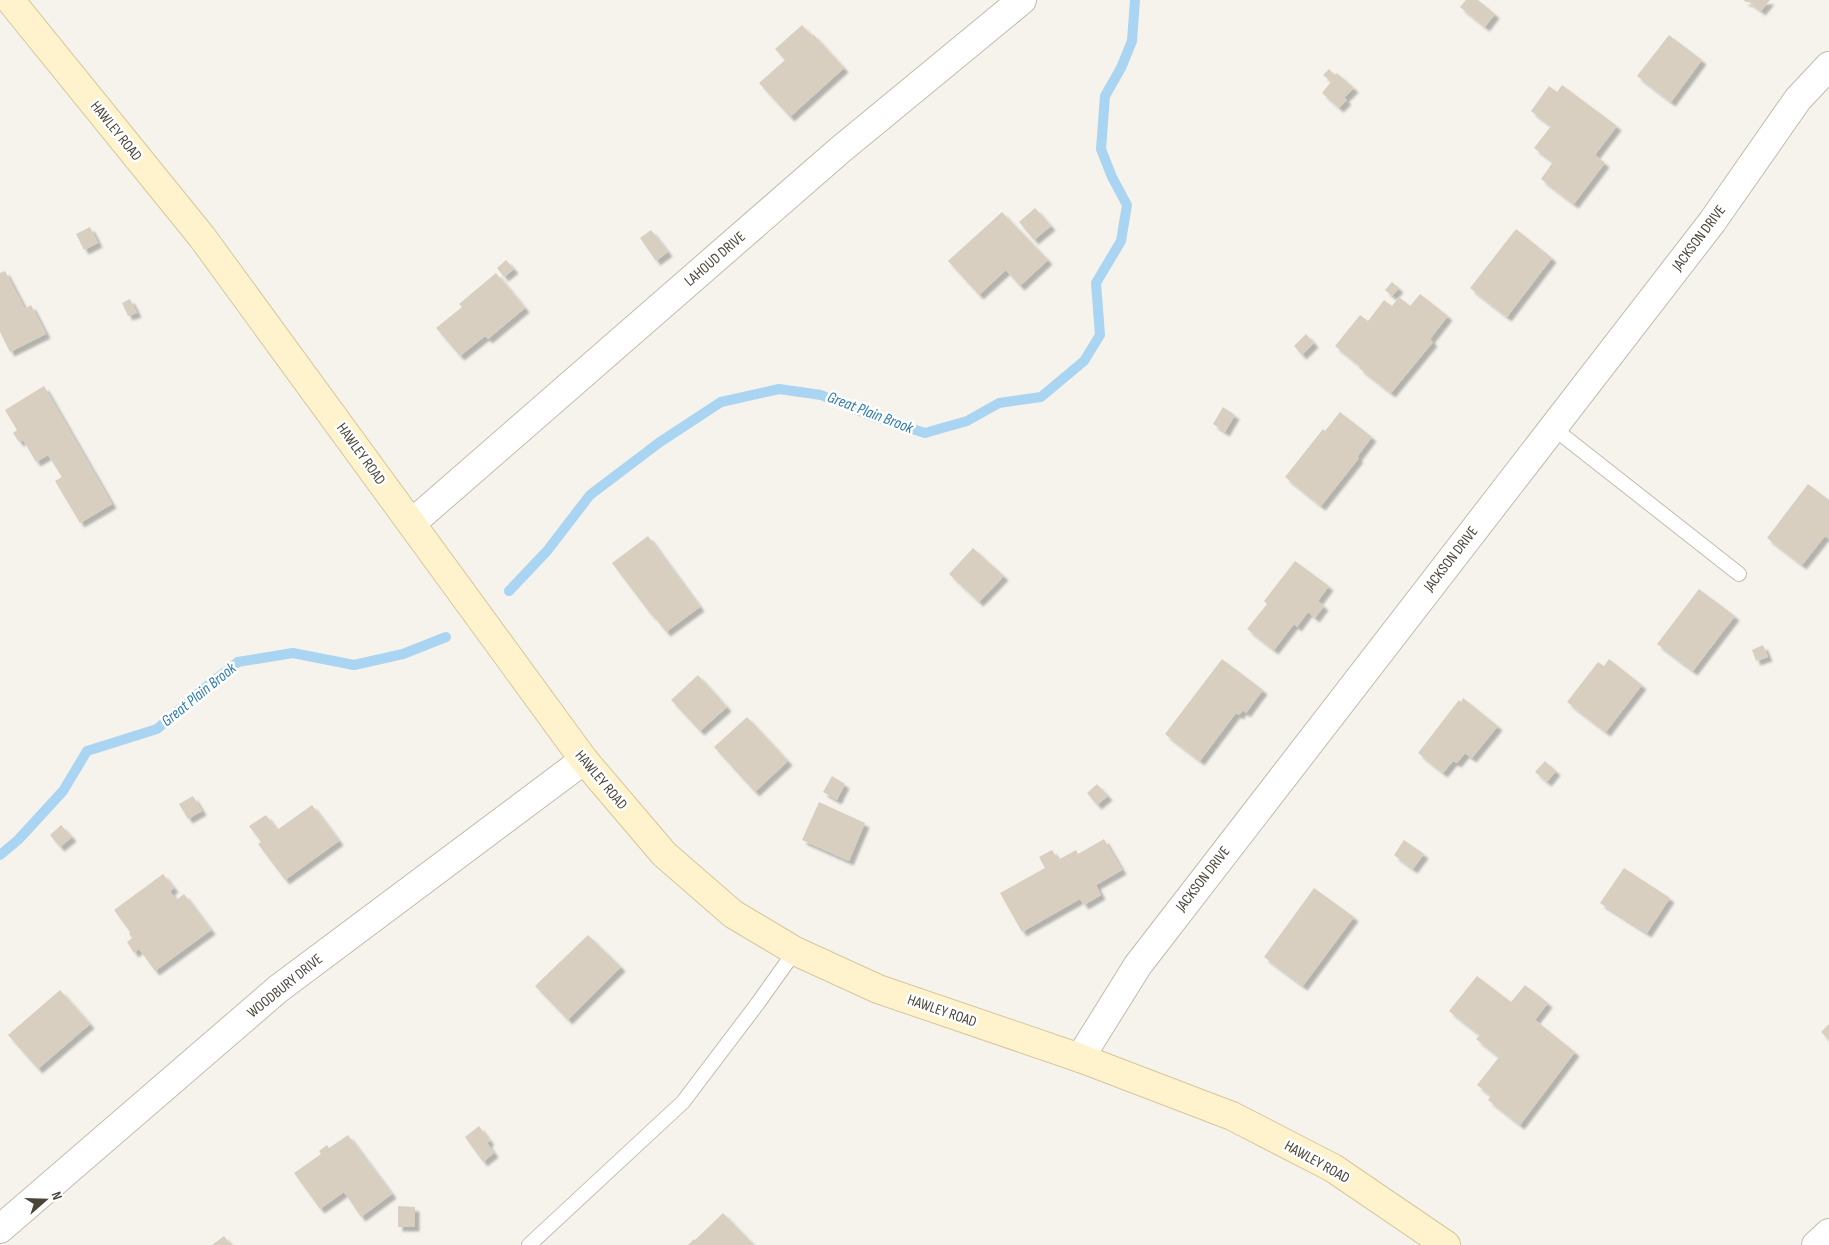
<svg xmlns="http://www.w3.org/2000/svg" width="1829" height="1245" viewBox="0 0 1829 1245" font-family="'Sofia Sans Condensed',sans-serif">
<defs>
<filter id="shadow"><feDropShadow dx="4.5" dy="4.5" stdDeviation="1" flood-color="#0004"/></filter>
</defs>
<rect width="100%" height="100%" fill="#f6f3ec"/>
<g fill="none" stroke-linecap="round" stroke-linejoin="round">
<path stroke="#a9d4f2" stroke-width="10" d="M 509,591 L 547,551 L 590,495 L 660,442 L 721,402 L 779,389 L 821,395 L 871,416 L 925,433 L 967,421 L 999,403 L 1041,397 L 1084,361 L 1100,335 L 1096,283 L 1121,241 L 1127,205 L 1112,177 L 1101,149 L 1105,96 L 1121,68 L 1132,41 L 1135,0
M 0,855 L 18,840 L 63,791 L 87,751 L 157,729 L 202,690 L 238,662 L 293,653 L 354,665 L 403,654 L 446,637"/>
</g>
<path fill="#d8cfc1" filter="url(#shadow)" d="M 1466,0 L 1478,0 L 1495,14 L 1485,27 L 1460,7 Z
M 1743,0 L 1770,0 L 1761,11 L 1749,2 L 1746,2 Z
M 802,25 L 812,36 L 813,34 L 844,68 L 790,117 L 759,83 L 785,60 L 775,49 Z
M 1669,35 L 1702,60 L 1671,102 L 1637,76 Z
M 1329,69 L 1335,75 L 1337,73 L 1354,88 L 1344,98 L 1347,100 L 1339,108 L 1322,93 L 1331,82 L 1323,75 Z
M 1562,85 L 1617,126 L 1595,155 L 1605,163 L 1574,204 L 1541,179 L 1553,162 L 1534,148 L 1551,126 L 1531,111 L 1549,86 L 1557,92 Z
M 1035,208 L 1051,226 L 1034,240 L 1019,222 Z
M 1002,212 L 1048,260 L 1020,286 L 1006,270 L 979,295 L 948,261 Z
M 90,227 L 98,243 L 84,250 L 76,234 Z
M 1516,229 L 1552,258 L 1507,317 L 1470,288 Z
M 651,230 L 668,252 L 656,261 L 640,238 Z
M 506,260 L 514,269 L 504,277 L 497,268 Z
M 5,271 L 25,309 L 31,305 L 46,334 L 10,352 L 0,332 L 0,273 Z
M 496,273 L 525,308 L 488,339 L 485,336 L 460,356 L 436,328 L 462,307 L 459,304 Z
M 1392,282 L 1399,288 L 1392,296 L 1385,290 Z
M 1420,294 L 1448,316 L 1430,339 L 1433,342 L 1391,393 L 1359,368 L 1360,366 L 1335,346 L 1360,315 L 1368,321 L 1384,300 L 1392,306 L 1399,297 L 1410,306 Z
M 130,299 L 137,313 L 128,316 L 122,303 Z
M 1306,334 L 1314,343 L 1302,355 L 1294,346 Z
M 44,386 L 112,504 L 80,523 L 55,481 L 62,477 L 48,455 L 36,462 L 23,440 L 19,442 L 13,433 L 17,430 L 5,410 Z
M 1223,407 L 1235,415 L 1225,432 L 1213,424 Z
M 1340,412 L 1372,437 L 1357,457 L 1359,458 L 1321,506 L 1285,477 L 1323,429 L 1325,431 Z
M 1808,484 L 1829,500 L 1829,539 L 1825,536 L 1802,565 L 1767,538 Z
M 648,536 L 700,607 L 666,632 L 653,615 L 652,616 L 612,563 Z
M 973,548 L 1004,576 L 979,602 L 949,574 Z
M 1295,561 L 1329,586 L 1318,601 L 1324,606 L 1315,618 L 1308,612 L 1297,627 L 1294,624 L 1274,650 L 1247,629 L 1267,604 L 1264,601 Z
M 1699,589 L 1735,616 L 1693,671 L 1657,644 Z
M 1763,645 L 1768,657 L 1756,661 L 1752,650 Z
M 1222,659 L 1263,690 L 1246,713 L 1243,710 L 1239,715 L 1236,713 L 1200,761 L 1165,734 Z
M 1609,659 L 1642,685 L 1606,732 L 1567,702 L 1598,662 L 1604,666 Z
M 698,675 L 727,707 L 700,731 L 671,700 Z
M 1463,698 L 1498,726 L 1472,758 L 1465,753 L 1457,763 L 1453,761 L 1443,773 L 1418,753 L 1459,700 L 1461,702 Z
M 747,717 L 788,761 L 755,792 L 714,747 Z
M 1545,761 L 1556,771 L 1547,782 L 1535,772 Z
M 832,776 L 845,784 L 837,800 L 823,792 Z
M 1097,784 L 1108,796 L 1097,805 L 1087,793 Z
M 193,796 L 202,811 L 188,819 L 179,804 Z
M 819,802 L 865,823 L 849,861 L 802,840 Z
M 312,805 L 339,841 L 285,880 L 258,844 L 261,842 L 249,826 L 266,815 L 277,830 Z
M 61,825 L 72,837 L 60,847 L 50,835 Z
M 1104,839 L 1122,870 L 1096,885 L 1101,895 L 1084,905 L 1080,899 L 1022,932 L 1000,893 L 1045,868 L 1039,857 L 1052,850 L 1058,860 L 1076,850 L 1078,854 Z
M 1404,840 L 1424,854 L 1413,869 L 1394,855 Z
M 1624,868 L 1670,898 L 1647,933 L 1600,903 Z
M 163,874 L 174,888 L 170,891 L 176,900 L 184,894 L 211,930 L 155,971 L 139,949 L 134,953 L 127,942 L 132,938 L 129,934 L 130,932 L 114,910 Z
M 1314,888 L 1354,917 L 1303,986 L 1264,957 Z
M 588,935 L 621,967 L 568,1020 L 535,986 Z
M 1477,976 L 1511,1002 L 1525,985 L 1548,1003 L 1535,1020 L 1575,1052 L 1520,1125 L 1488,1100 L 1491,1096 L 1477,1085 L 1499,1057 L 1476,1039 L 1480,1035 L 1449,1011 Z
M 60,990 L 90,1024 L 38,1069 L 8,1035 Z
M 1829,1024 L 1829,1040 L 1821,1032 Z
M 479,1126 L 490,1141 L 487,1143 L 494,1153 L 483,1162 L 465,1137 Z
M 348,1135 L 392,1194 L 361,1217 L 344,1192 L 320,1209 L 294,1173 L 321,1154 L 319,1151 L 327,1145 L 329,1148 Z
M 398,1206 L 415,1207 L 415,1227 L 398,1227 Z
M 723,1213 L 754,1245 L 688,1245 L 694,1239 L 695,1240 Z
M 224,1236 L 231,1245 L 212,1245 Z"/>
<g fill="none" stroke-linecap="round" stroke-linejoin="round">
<defs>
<path id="lane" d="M 1552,427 L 1739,574
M 529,1245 L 683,1102 L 758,1003 L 795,951"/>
<path id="street" d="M 412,523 L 840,150 L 1022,0
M 1080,1058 L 1138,965 L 1712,222 L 1798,99 L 1829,66
M 0,1229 L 278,989 L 584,760
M 1816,1245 L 1829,1233"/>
<path id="secondary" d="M 10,0 L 202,237 L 584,760 L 664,854 L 733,914 L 795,951 L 878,989 L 1080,1058 L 1232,1116 L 1333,1168 L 1446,1245"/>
</defs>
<use href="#lane" stroke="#c2bbae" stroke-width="16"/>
<use href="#street" stroke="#c2bbae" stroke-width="30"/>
<use href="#secondary" stroke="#d6c79b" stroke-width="30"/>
<use href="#lane" stroke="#fff" stroke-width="14"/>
<use href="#street" stroke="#fff" stroke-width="28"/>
<use href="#secondary" stroke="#fff3cd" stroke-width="28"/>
</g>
<g text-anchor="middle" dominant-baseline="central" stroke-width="5" stroke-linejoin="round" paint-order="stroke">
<g font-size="15" fill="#4b4439" stroke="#fff">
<text transform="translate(116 131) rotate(51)">HAWLEY ROAD</text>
<text transform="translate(1699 238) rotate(-53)">JACKSON DRIVE</text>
<text transform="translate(715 259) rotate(-41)">LAHOUD DRIVE</text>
<text transform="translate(361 454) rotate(54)">HAWLEY ROAD</text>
<text transform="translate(1451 559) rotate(-52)">JACKSON DRIVE</text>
<text transform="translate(601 780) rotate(50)">HAWLEY ROAD</text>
<text transform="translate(1203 879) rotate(-52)">JACKSON DRIVE</text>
<text transform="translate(285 986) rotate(-39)">WOODBURY DRIVE</text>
<text transform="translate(942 1011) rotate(19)">HAWLEY ROAD</text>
<text transform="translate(1317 1162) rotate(29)">HAWLEY ROAD</text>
</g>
<g font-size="16" font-style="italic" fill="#2e7ab2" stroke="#fff">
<text transform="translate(870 413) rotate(21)">Great Plain Brook</text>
<text transform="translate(199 695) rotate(-39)">Great Plain Brook</text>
</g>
</g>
<g transform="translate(45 1200) rotate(70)" stroke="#ffffff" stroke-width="4" paint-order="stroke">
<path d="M0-4L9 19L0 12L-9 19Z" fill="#4b4439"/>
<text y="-8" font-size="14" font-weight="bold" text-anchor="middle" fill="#4b4439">N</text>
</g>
</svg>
